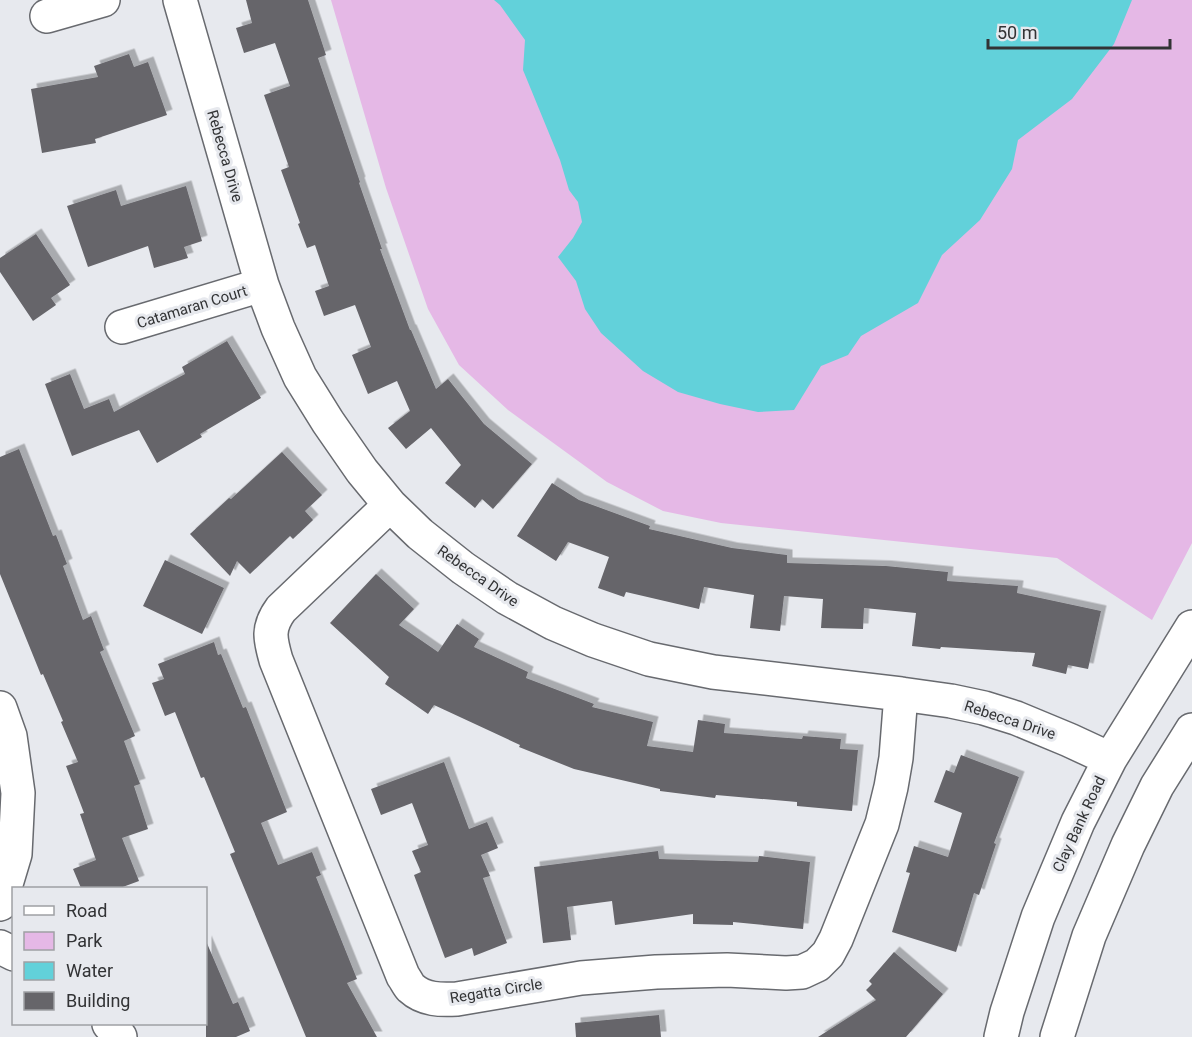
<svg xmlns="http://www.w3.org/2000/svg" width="1192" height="1037" viewBox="0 0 1192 1037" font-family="Roboto,sans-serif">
<defs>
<filter id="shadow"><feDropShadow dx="5.5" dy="-5.5" stdDeviation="0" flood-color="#0004"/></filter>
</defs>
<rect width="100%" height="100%" fill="#e7e9ee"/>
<path fill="#e5b8e6" d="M 331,0 L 1192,0 L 1192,543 L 1152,620 L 1057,558 L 721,523 L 663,511 L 607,482 L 508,410 L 459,365 L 428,309 L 386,188 Z"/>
<path fill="#62d1da" d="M 494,0 L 1132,0 L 1114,44 L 1072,99 L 1018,140 L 1012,169 L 980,220 L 942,255 L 918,303 L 861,336 L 848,355 L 821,366 L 794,410 L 758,412 L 720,404 L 678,392 L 643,371 L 601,333 L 585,309 L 576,281 L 558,257 L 573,238 L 582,222 L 578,202 L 569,190 L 560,160 L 523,70 L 525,40 L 500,5 Z"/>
<path fill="#66656a" filter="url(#shadow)" d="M 246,0 L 308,0 L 326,55 L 318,58 L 360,182 L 359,183 L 382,249 L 380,249 L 410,330 L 411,330 L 436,389 L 448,379 L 484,424 L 532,464 L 493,509 L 482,499 L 475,508 L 445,483 L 461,465 L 431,428 L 406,449 L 388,428 L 410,411 L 397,381 L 368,394 L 352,355 L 371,347 L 355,305 L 324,316 L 315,291 L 329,286 L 315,245 L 307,248 L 298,224 L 300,223 L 281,170 L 289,167 L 264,95 L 290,86 L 275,43 L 244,53 L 236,28 L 252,23 Z
M 129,54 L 134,67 L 148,62 L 167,115 L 95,139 L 96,143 L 42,153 L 31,89 L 98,77 L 94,66 Z
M 186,186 L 202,241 L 184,247 L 188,258 L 154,268 L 148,246 L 88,267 L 67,206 L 116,190 L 121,206 Z
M 36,234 L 70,285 L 51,298 L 56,305 L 33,321 L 0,272 L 0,258 Z
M 227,341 L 261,398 L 200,434 L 202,437 L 157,463 L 139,430 L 72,456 L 45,384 L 70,374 L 84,409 L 109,399 L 114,412 L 185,374 L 182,367 Z
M 19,449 L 53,536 L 56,535 L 67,564 L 63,566 L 83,620 L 91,616 L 104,650 L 100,652 L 135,736 L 124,741 L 140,784 L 134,786 L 148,829 L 122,838 L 139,881 L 120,888 L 81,888 L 73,869 L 96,860 L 80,814 L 84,813 L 66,766 L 78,762 L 61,722 L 63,721 L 43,674 L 41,675 L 0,574 L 0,457 Z
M 282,452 L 322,495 L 305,511 L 313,520 L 293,539 L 290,536 L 250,574 L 237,561 L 230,576 L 190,534 L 229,498 L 231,499 Z
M 552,483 L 579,500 L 650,526 L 649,529 L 732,548 L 787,555 L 787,563 L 886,566 L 948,572 L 947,581 L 1018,586 L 1017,593 L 1101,611 L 1088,669 L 1068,665 L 1066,674 L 1032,666 L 1035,653 L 941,647 L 940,649 L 912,646 L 916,613 L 864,608 L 863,629 L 821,628 L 823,599 L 784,596 L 780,631 L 750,628 L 754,595 L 704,587 L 699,609 L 626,592 L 624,597 L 598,588 L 609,557 L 568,542 L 556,561 L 517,536 Z
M 165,560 L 224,588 L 202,634 L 143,606 Z
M 376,574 L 414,609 L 399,625 L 438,652 L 457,624 L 479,639 L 474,647 L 528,672 L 526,678 L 594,704 L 592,707 L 653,722 L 647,746 L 693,752 L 698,720 L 725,724 L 724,733 L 802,739 L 803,736 L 841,739 L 840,749 L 858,750 L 852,811 L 797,806 L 797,802 L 716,795 L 715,798 L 660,791 L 660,789 L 574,769 L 519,747 L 520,745 L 434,705 L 428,714 L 385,684 L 389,677 L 330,623 Z
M 214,642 L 218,655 L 221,654 L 243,708 L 246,707 L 287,812 L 261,823 L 278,865 L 312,852 L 321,875 L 316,877 L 357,979 L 347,983 L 377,1037 L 306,1037 L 230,854 L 235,852 L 204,777 L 201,778 L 175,712 L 165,716 L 152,683 L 164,679 L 158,664 Z
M 961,755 L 1019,777 L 994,843 L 996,844 L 979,895 L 974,893 L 956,952 L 892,932 L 910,873 L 906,872 L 914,846 L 948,857 L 962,813 L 934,802 L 946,770 L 954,773 Z
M 444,762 L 469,829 L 487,822 L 498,848 L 481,855 L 490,876 L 483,878 L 507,943 L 474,956 L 472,948 L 445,958 L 414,875 L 421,872 L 412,851 L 428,845 L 412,803 L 381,815 L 371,789 Z
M 658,851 L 659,859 L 758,862 L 759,856 L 810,862 L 803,929 L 733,922 L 733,925 L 693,924 L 693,914 L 615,925 L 612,901 L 567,907 L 571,940 L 543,943 L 534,867 Z
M 206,941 L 233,1004 L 238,1002 L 250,1031 L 236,1037 L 206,1037 Z
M 894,952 L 943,994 L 906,1037 L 818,1037 L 876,1000 L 866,990 L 872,984 L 869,981 Z
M 659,1015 L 661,1037 L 576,1037 L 575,1023 Z"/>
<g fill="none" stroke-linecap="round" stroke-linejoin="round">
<defs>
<path id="minor" d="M 180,0 L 262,285 L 278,328 L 300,377 L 328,422 L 362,471 L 390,505 L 420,534 L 463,568 L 507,598 L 553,623 L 593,640 L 649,659 L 713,672 L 901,694 L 951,701 L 984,708 L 1016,718 L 1069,740 L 1110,759
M 47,16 L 103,0
M 122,327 L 262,285
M 390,505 L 281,609 C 267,628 270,639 276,660 L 403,976 C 406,980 408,985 411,988 C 424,1000 441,1000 457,999 L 581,978 L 656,972 L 727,970 L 786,973 L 802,972 L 817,965 L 828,954 L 836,939 L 882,824 L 891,787 L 896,758 L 901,694
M 0,708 L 10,736 L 18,793 L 15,854 L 0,904
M 0,947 L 14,954
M 109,1024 L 120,1037
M 1001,1037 L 1007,1012 L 1038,917 L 1078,822 L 1110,759 L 1192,627
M 1057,1037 L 1089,936 L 1128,845 L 1157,786 L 1192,730"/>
</defs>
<use href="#minor" stroke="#686a6f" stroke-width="36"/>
<use href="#minor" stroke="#fff" stroke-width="33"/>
</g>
<g text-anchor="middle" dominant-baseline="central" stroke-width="6" stroke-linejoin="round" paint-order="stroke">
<g font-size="15" fill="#323335" stroke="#e7e9ee">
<text transform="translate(225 156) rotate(74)">Rebecca Drive</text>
<text transform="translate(192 307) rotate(-17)">Catamaran Court</text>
<text transform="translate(478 576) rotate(35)">Rebecca Drive</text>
<text transform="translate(1010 720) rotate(18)">Rebecca Drive</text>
<text transform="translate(1079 824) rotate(-65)">Clay Bank Road</text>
<text transform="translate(496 991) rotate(-9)">Regatta Circle</text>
</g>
</g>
<rect x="12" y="887" width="195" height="138" fill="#e7e9ee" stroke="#9fa0a4" stroke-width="1.5"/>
<rect x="24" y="906" width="30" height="9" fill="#ffffff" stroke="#9fa0a4" stroke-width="1.5"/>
<text x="66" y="917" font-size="18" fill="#323335">Road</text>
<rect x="24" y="932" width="30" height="18" fill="#e5b8e6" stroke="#9fa0a4" stroke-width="1.5"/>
<text x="66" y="947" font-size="18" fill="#323335">Park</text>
<rect x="24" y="962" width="30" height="18" fill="#62d1da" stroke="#9fa0a4" stroke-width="1.5"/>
<text x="66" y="977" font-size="18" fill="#323335">Water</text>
<rect x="24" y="992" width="30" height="18" fill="#66656a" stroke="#9fa0a4" stroke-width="1.5"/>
<text x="66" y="1007" font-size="18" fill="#323335">Building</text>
<path d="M988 39v9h182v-9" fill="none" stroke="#323335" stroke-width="3"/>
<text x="997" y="39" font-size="18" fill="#323335" stroke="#e7e9ee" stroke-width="4.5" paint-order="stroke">50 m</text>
</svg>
